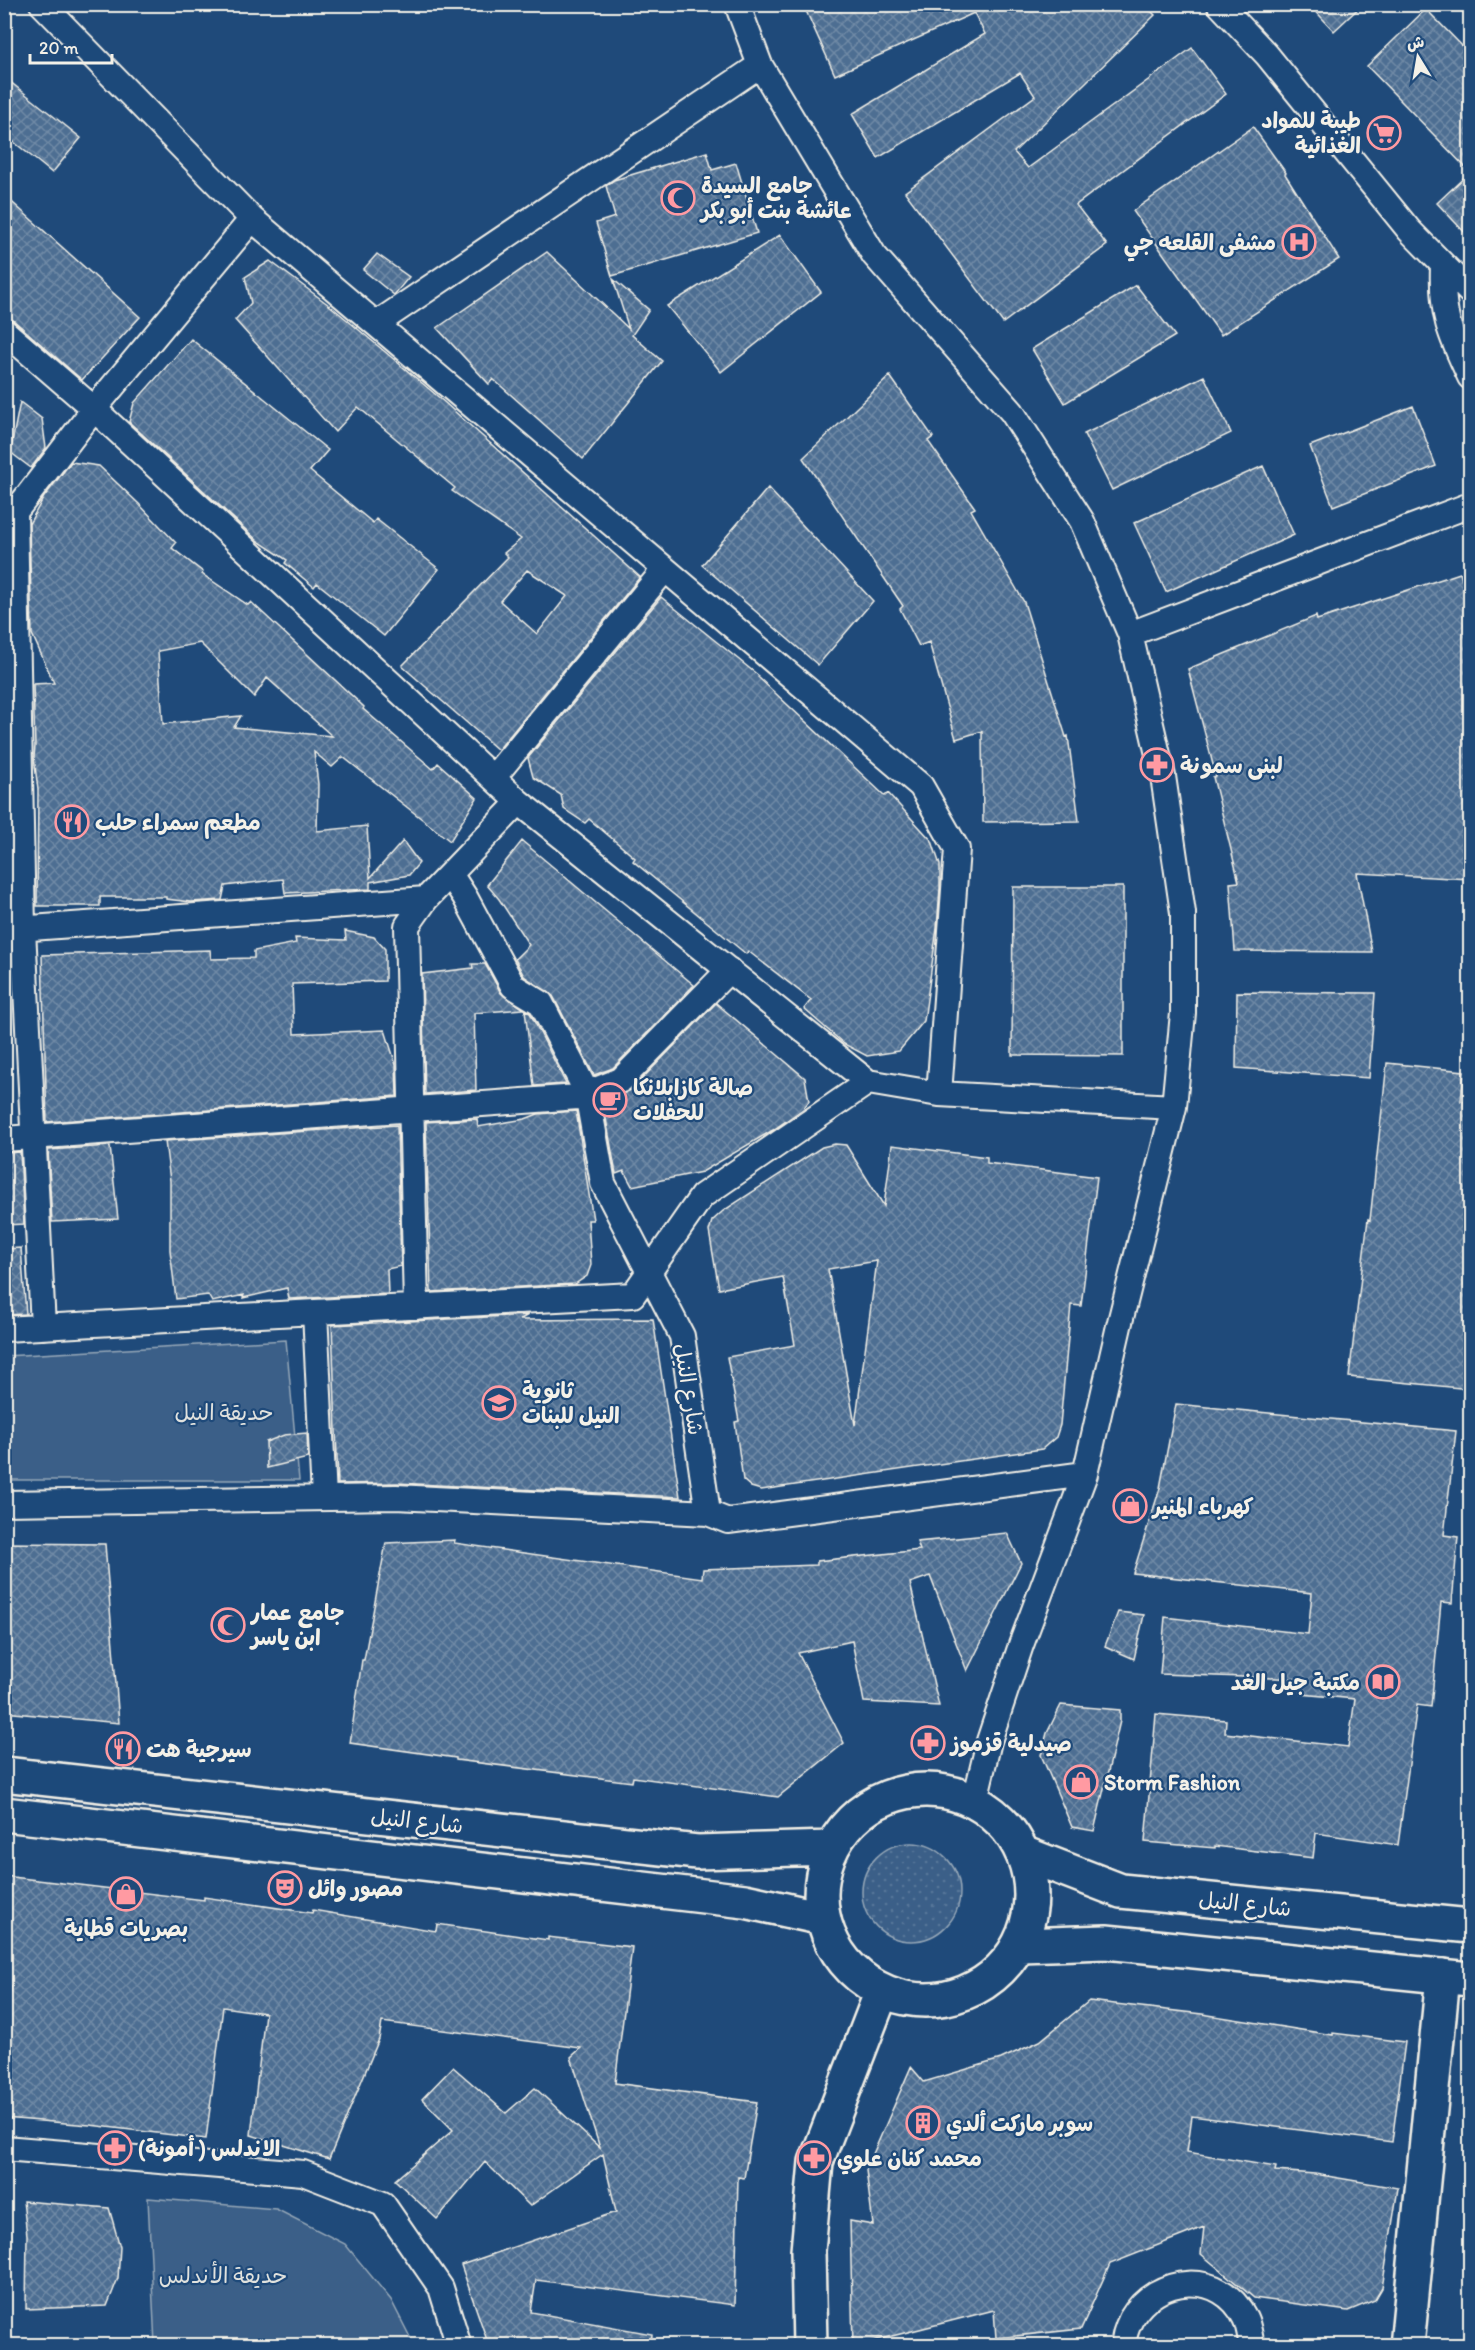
<svg xmlns="http://www.w3.org/2000/svg" width="1475" height="2350" viewBox="0 0 1475 2350" font-family="Itim,'Playpen Sans Arabic',sans-serif">
<defs>
<pattern id="grass-dots" width="8" height="8" patternUnits="userSpaceOnUse" patternTransform="scale(1.5)"><rect width="8" height="8" fill="#3a5f88"/><path d="M2 2h.1M6 6h.1" fill="none" stroke="#577699" stroke-width="1.8" stroke-linecap="round"/></pattern>
<pattern id="building-cross-hatch" width="8" height="8" patternUnits="userSpaceOnUse" patternTransform="scale(1.5)"><rect width="8" height="8" fill="#4d6e92"/><path d="M0 0l8 8M0 8l8-8" fill="none" stroke="#708aa6"/></pattern>
</defs>
<rect width="100%" height="100%" fill="#1f4a7a"/>
<filter id="ink" filterUnits="userSpaceOnUse"><feTurbulence type="fractalNoise" baseFrequency=".0167" numOctaves="2"/><feDisplacementMap in="SourceGraphic" scale="12" xChannelSelector="R" yChannelSelector="G"/><feConvolveMatrix kernelMatrix="1 2 1 2 8 2 1 2 1" color-interpolation-filters="sRGB"/></filter>
<g filter="url(#ink)">
<path fill="url(#grass-dots)" stroke="#97a8b8" stroke-width="1.5" d="M862 1892a49 49 0 1 1 98 0a49 49 0 1 1-98 0Z"/>
<path fill="#3a5f88" stroke="#97a8b8" stroke-width="1.5" d="M 286,1340 L 299,1480 L 5,1480 L 5,1356 Z
M 148,2198 L 276,2209 L 345,2244 L 391,2300 L 414,2345 L 155,2345 Z"/>
<path fill="url(#building-cross-hatch)" stroke="#f4f1e8" stroke-width="1.5" fill-rule="evenodd" d="M 803,4 L 1144,4 L 1155,15 L 1014,152 L 1028,168 L 1192,48 L 1226,94 L 1076,205 L 1107,245 L 1003,323 L 905,192 L 1035,96 L 1020,73 L 878,158 L 852,114 L 985,34 L 974,13 L 835,75 Z
M 1309,4 L 1363,4 L 1334,31 Z
M 1426,9 L 1470,54 L 1470,238 L 1437,203 L 1470,172 L 1367,66 Z
M 4,77 L 81,138 L 52,173 L 4,134 Z
M 1253,127 L 1286,173 L 1285,174 L 1339,259 L 1221,335 L 1133,211 Z
M 707,152 L 712,170 L 736,163 L 757,233 L 612,276 L 596,223 L 615,217 L 606,186 L 614,180 Z
M 4,195 L 140,317 L 82,380 L 13,320 L 4,317 Z
M 780,235 L 821,292 L 721,372 L 667,306 Z
M 547,252 L 629,329 L 613,279 L 649,310 L 632,335 L 662,361 L 583,459 L 493,379 L 489,384 L 437,328 Z
M 377,254 L 409,277 L 394,295 L 363,270 Z
M 270,261 L 333,308 L 435,394 L 640,577 L 498,750 L 402,666 L 508,557 L 504,553 L 521,539 L 452,491 L 455,488 L 358,407 L 335,432 L 235,320 L 251,303 L 245,277 ZM 527,570 L 567,596 L 537,634 L 500,601 Z
M 1136,285 L 1175,336 L 1065,403 L 1032,349 Z
M 191,339 L 328,450 L 310,471 L 373,523 L 376,519 L 439,569 L 384,636 L 317,583 L 314,587 L 285,563 L 287,560 L 258,541 L 129,422 L 134,403 Z
M 890,376 L 933,437 L 928,441 L 975,508 L 971,510 L 1024,602 L 1066,737 L 1068,736 L 1079,821 L 983,822 L 982,731 L 956,739 L 929,642 L 919,646 L 900,609 L 903,606 L 803,458 Z
M 1204,376 L 1231,433 L 1112,490 L 1084,434 Z
M 20,402 L 42,419 L 46,448 L 31,468 L 10,452 Z
M 1413,406 L 1436,466 L 1333,506 L 1310,446 Z
M 71,462 L 99,466 L 139,504 L 176,543 L 172,548 L 203,572 L 202,574 L 248,605 L 251,602 L 364,707 L 363,709 L 433,769 L 438,763 L 477,798 L 450,841 L 343,757 L 332,767 L 314,752 L 318,784 L 317,831 L 367,826 L 370,878 L 403,841 L 419,863 L 409,875 L 370,882 L 370,889 L 285,893 L 283,879 L 225,886 L 222,900 L 191,902 L 166,899 L 166,897 L 100,897 L 100,906 L 37,906 L 38,790 L 34,757 L 35,746 L 33,684 L 54,683 L 32,634 L 29,524 L 44,497 ZM 200,643 L 254,697 L 267,678 L 332,736 L 234,727 L 241,716 L 163,724 L 158,651 Z
M 1263,466 L 1294,535 L 1166,592 L 1134,523 Z
M 768,488 L 873,601 L 818,665 L 702,565 Z
M 1460,573 L 1470,607 L 1470,879 L 1357,873 L 1372,952 L 1235,951 L 1230,883 L 1239,882 L 1213,777 L 1216,776 L 1188,669 L 1316,616 L 1317,620 Z
M 661,597 L 759,676 L 758,677 L 885,796 L 888,793 L 932,841 L 940,865 L 940,888 L 937,928 L 924,1021 L 899,1051 L 867,1056 L 844,1044 L 804,1009 L 811,1000 L 748,951 L 746,954 L 633,861 L 635,858 L 589,819 L 585,823 L 564,809 L 561,795 L 533,777 L 528,758 Z
M 522,841 L 694,985 L 613,1068 L 594,1075 L 553,996 L 524,976 L 515,959 L 529,945 L 499,899 L 487,885 Z
M 1013,887 L 1123,887 L 1123,1056 L 1012,1055 Z
M 345,931 L 374,937 L 385,949 L 385,981 L 292,984 L 294,1034 L 385,1030 L 396,1065 L 397,1096 L 47,1122 L 42,955 L 210,950 L 211,959 L 254,958 L 254,951 L 296,943 L 295,938 L 346,940 Z
M 472,964 L 485,964 L 501,993 L 524,1009 L 474,1013 L 476,1090 L 425,1094 L 422,974 L 473,968 Z
M 1237,992 L 1375,993 L 1369,1078 L 1236,1068 Z
M 716,1003 L 805,1078 L 809,1101 L 803,1109 L 773,1130 L 702,1172 L 632,1186 L 624,1171 L 616,1174 L 603,1102 L 631,1090 Z
M 525,1010 L 530,1013 L 566,1084 L 534,1086 Z
M 1387,1063 L 1464,1071 L 1461,1101 L 1470,1102 L 1470,1389 L 1349,1377 L 1368,1219 L 1370,1220 Z
M 576,1111 L 593,1220 L 588,1220 L 591,1265 L 587,1276 L 575,1284 L 431,1292 L 426,1122 L 477,1119 L 478,1127 L 525,1119 L 538,1114 Z
M 397,1125 L 401,1266 L 387,1269 L 388,1294 L 289,1299 L 287,1288 L 243,1298 L 244,1295 L 212,1302 L 208,1295 L 176,1299 L 170,1250 L 170,1181 L 165,1141 Z
M 835,1144 L 846,1145 L 884,1206 L 892,1145 L 987,1157 L 987,1163 L 1097,1177 L 1081,1306 L 1071,1305 L 1060,1425 L 1056,1437 L 1042,1449 L 761,1490 L 751,1487 L 743,1480 L 735,1422 L 739,1421 L 727,1357 L 795,1345 L 783,1277 L 719,1289 L 709,1231 L 712,1221 L 723,1211 L 822,1147 ZM 877,1261 L 855,1425 L 828,1269 Z
M 110,1146 L 118,1219 L 52,1222 L 48,1150 Z
M 20,1152 L 24,1224 L 4,1225 L 4,1153 Z
M 21,1248 L 26,1314 L 4,1315 L 4,1249 Z
M 528,1315 L 519,1320 L 653,1319 L 680,1497 L 397,1483 L 338,1484 L 332,1325 Z
M 1176,1404 L 1456,1431 L 1444,1535 L 1458,1537 L 1452,1603 L 1441,1602 L 1431,1707 L 1417,1705 L 1398,1845 L 1316,1833 L 1313,1858 L 1215,1846 L 1215,1848 L 1145,1842 L 1156,1714 L 1226,1720 L 1225,1733 L 1348,1747 L 1355,1699 L 1301,1694 L 1303,1679 L 1160,1674 L 1165,1617 L 1308,1634 L 1312,1593 L 1133,1573 L 1160,1488 Z
M 307,1433 L 308,1458 L 267,1468 L 266,1442 L 284,1435 Z
M 1007,1533 L 1021,1563 L 967,1671 L 930,1576 L 910,1583 L 939,1706 L 864,1702 L 852,1641 L 798,1653 L 844,1743 L 778,1797 L 633,1777 L 632,1782 L 456,1760 L 456,1758 L 350,1743 L 362,1660 L 364,1660 L 386,1543 L 455,1540 L 454,1543 L 702,1578 L 703,1569 L 817,1565 L 817,1561 L 920,1550 L 917,1542 Z
M 4,1543 L 105,1544 L 119,1723 L 4,1712 Z
M 1118,1612 L 1144,1615 L 1134,1659 L 1105,1646 Z
M 1061,1705 L 1120,1710 L 1120,1721 L 1094,1831 L 1072,1827 L 1041,1755 L 1047,1733 Z
M 4,1876 L 204,1900 L 204,1897 L 312,1913 L 313,1910 L 436,1931 L 437,1924 L 548,1940 L 548,1937 L 632,1947 L 615,2083 L 757,2102 L 744,2178 L 738,2177 L 735,2305 L 536,2280 L 531,2312 L 652,2334 L 651,2346 L 489,2346 L 461,2265 L 616,2212 L 603,2154 L 530,2206 L 485,2162 L 437,2219 L 395,2180 L 453,2130 L 422,2099 L 453,2067 L 506,2113 L 535,2088 L 600,2148 L 571,2057 L 581,2048 L 382,2022 L 379,2039 L 329,2159 L 251,2135 L 265,2013 L 223,2007 L 206,2139 L 90,2125 L 4,2118 L 4,2049 L 11,1986 L 4,1985 Z
M 1089,2001 L 1202,2014 L 1333,2035 L 1333,2033 L 1405,2042 L 1392,2142 L 1192,2116 L 1187,2152 L 1276,2167 L 1275,2171 L 1315,2174 L 1398,2188 L 1382,2288 L 1375,2300 L 1348,2311 L 1254,2298 L 1201,2254 L 1204,2227 L 1110,2264 L 1081,2329 L 996,2338 L 994,2310 L 853,2346 L 850,2221 L 873,2225 L 866,2170 L 911,2067 L 924,2082 L 1001,2059 L 1040,2041 Z
M 23,2201 L 109,2208 L 120,2247 L 118,2278 L 107,2306 L 26,2309 L 27,2235 Z"/>
<g fill="none" stroke-linecap="round" stroke-linejoin="round">
<defs>
<path id="street" d="M 42,4 L 252,219 L 921,786 L 957,849 L 939,1094
M 737,4 L 760,65 L 874,255 L 1012,412 L 1082,521 L 1130,634 L 1163,776 L 1183,913 L 1183,1013 L 1174,1107 L 1119,1326 L 1085,1474 L 1021,1645 L 989,1741 L 975,1800
M 1219,4 L 1267,55 L 1409,230 L 1470,292
M 1443,267 C 1441,314 1450,335 1470,377
M 376,324 L 760,65
M 4,331 L 94,409 L 519,802 L 868,1082 L 939,1094 L 1174,1107
M 1130,634 L 1470,505
M 493,778 L 665,569
M 450,874 L 465,897 L 513,986 L 541,1003 L 587,1093 L 603,1183 L 682,1336 L 708,1513
M 4,930 L 426,899 L 519,802
M 4,1139 L 578,1097 L 621,1080 L 729,970
M 416,1307 L 407,926 L 426,899
M 315,1312 L 633,1295 L 702,1196 L 868,1082
M 43,1327 L 23,929 L 15,512 L 94,409 L 252,219
M 4,1329 L 315,1312 L 324,1498
M 4,1503 L 396,1497 L 708,1513 L 728,1521 L 1085,1474
M 4,2148 L 303,2173 L 383,2204 L 441,2288 L 459,2346
M 1124,2346 C 1123,2336 1127,2327 1131,2319 C 1156,2275 1221,2269 1245,2318 C 1249,2326 1250,2337 1252,2346"/>
<path id="secondary" d="M 810,2346 L 808,2251 L 816,2162 L 882,1991
M 1407,2346 L 1443,1976"/>
<path id="primary" d="M 4,1774 L 697,1852 L 831,1848
M821 1895a105 105 0 1 1 210 0a105 105 0 1 1-210 0Z
M 4,1814 L 695,1895 L 745,1901 L 822,1918
M 1025,1854 L 1121,1891 L 1470,1926
M 1021,1945 L 1106,1942 L 1470,1979"/>
</defs>
<use href="#street" stroke="#f4f1e8" stroke-width="28"/>
<use href="#secondary" stroke="#f4f1e8" stroke-width="38"/>
<use href="#primary" stroke="#f4f1e8" stroke-width="38"/>
<use href="#street" stroke="#1f4a7a" stroke-width="24"/>
<use href="#secondary" stroke="#1f4a7a" stroke-width="33"/>
<use href="#primary" stroke="#1f4a7a" stroke-width="33"/>
</g>
</g>
<defs>
<symbol id="supermarket-ring" viewBox="-11 -11 22 22"><circle r="9.5" fill="#1f4a7a" stroke="#ff9aa2" stroke-width="1.5"/><path d="M-6-5.5h2.5l.6 2H6L4.5 2H-2.5L-4.4-4H-6ZM-1.5 3.2a1.3 1.3 0 1 0 .1 0ZM3 3.2a1.3 1.3 0 1 0 .1 0Z" fill="#ff9aa2"/></symbol>
<symbol id="mosque-ring" viewBox="-11 -11 22 22"><circle r="9.5" fill="#1f4a7a" stroke="#ff9aa2" stroke-width="1.5"/><path d="M3.5-4.9A6 6 0 1 0 3.5 4.9A5 5 0 1 1 3.5-4.9Z" fill="#ff9aa2"/></symbol>
<symbol id="hospital-ring" viewBox="-11 -11 22 22"><circle r="9.5" fill="#1f4a7a" stroke="#ff9aa2" stroke-width="1.5"/><path d="M-5-5h3v3.5h4V-5h3V5h-3V1.5h-4V5h-3Z" fill="#ff9aa2"/></symbol>
<symbol id="pharmacy-ring" viewBox="-11 -11 22 22"><circle r="9.5" fill="#1f4a7a" stroke="#ff9aa2" stroke-width="1.5"/><path d="M-2-6h4v4h4v4h-4v4h-4v-4h-4v-4h4Z" fill="#ff9aa2"/></symbol>
<symbol id="restaurant-ring" viewBox="-11 -11 22 22"><circle r="9.5" fill="#1f4a7a" stroke="#ff9aa2" stroke-width="1.5"/><path d="M-5-6h1v4h1v-4h1v4h1v-4h1v5L-1.5 .5V6h-2V.5L-5-1ZM5-6V6H3V1.5H1.5Q1.5-4 5-6Z" fill="#ff9aa2"/></symbol>
<symbol id="cafe-ring" viewBox="-11 -11 22 22"><circle r="9.5" fill="#1f4a7a" stroke="#ff9aa2" stroke-width="1.5"/><path d="M-5.5-4.5H6V0H3Q3 3.5 0 3.5H-2.5Q-5.5 3.5-5.5 0ZM3-3.2v2h1.7v-2ZM-6 4.5H4V6H-6Z" fill="#ff9aa2"/></symbol>
<symbol id="school-ring" viewBox="-11 -11 22 22"><circle r="9.5" fill="#1f4a7a" stroke="#ff9aa2" stroke-width="1.5"/><path d="M0-5L7-2L0 1L-7-2ZM-4 1L0 2.5L4 1V4Q0 6-4 4Z" fill="#ff9aa2"/></symbol>
<symbol id="shop-ring" viewBox="-11 -11 22 22"><circle r="9.5" fill="#1f4a7a" stroke="#ff9aa2" stroke-width="1.5"/><path d="M-5-2.5h2.3a2.7 3.5 0 0 1 5.4 0H5L5.5 6h-11ZM-1.5-2.5h3a1.5 2.3 0 0 0-3 0Z" fill="#ff9aa2"/></symbol>
<symbol id="library-ring" viewBox="-11 -11 22 22"><circle r="9.5" fill="#1f4a7a" stroke="#ff9aa2" stroke-width="1.5"/><path d="M-6-4Q-3-5.5-.7-3.5V5Q-3 3-6 4ZM6-4Q3-5.5 .7-3.5V5Q3 3 6 4Z" fill="#ff9aa2"/></symbol>
<symbol id="theatre-ring" viewBox="-11 -11 22 22"><circle r="9.5" fill="#1f4a7a" stroke="#ff9aa2" stroke-width="1.5"/><path d="M-5-5.5Q0-4 5-5.5V0Q5 5 0 6Q-5 5-5 0ZM-3.3-2.5H-1v1.5H-3.3ZM1-2.5H3.3v1.5H1ZM-2.8 1Q0 5.5 2.8 1Z" fill="#ff9aa2"/></symbol>
<symbol id="building-ring" viewBox="-11 -11 22 22"><circle r="9.5" fill="#1f4a7a" stroke="#ff9aa2" stroke-width="1.5"/><path d="M-4-6H4V6H1V3H-1V6H-4ZM-2.5-4.3h1.7v1.8h-1.7ZM.8-4.3h1.7v1.8H.8ZM-2.5-1h1.7V.8h-1.7ZM.8-1h1.7V.8H.8Z" fill="#ff9aa2"/></symbol>
</defs>
<g fill-rule="evenodd">
<use href="#supermarket-ring" x="1365" y="114" width="38" height="38"/>
<use href="#mosque-ring" x="659" y="179" width="38" height="38"/>
<use href="#hospital-ring" x="1280" y="223" width="38" height="38"/>
<use href="#pharmacy-ring" x="1138" y="746" width="38" height="38"/>
<use href="#restaurant-ring" x="53" y="803" width="38" height="38"/>
<use href="#cafe-ring" x="591" y="1081" width="38" height="38"/>
<use href="#school-ring" x="480" y="1384" width="38" height="38"/>
<use href="#shop-ring" x="1111" y="1487" width="38" height="38"/>
<use href="#mosque-ring" x="209" y="1606" width="38" height="38"/>
<use href="#library-ring" x="1364" y="1663" width="38" height="38"/>
<use href="#pharmacy-ring" x="909" y="1724" width="38" height="38"/>
<use href="#restaurant-ring" x="104" y="1730" width="38" height="38"/>
<use href="#shop-ring" x="1062" y="1763" width="38" height="38"/>
<use href="#theatre-ring" x="266" y="1869" width="38" height="38"/>
<use href="#shop-ring" x="107" y="1875" width="38" height="38"/>
<use href="#building-ring" x="904" y="2104" width="38" height="38"/>
<use href="#pharmacy-ring" x="96" y="2129" width="38" height="38"/>
<use href="#pharmacy-ring" x="795" y="2139" width="38" height="38"/>
</g>
<g text-anchor="middle" dominant-baseline="central" stroke-width="4.5" stroke-linejoin="round" paint-order="stroke">
<g font-size="22" font-weight="bold" fill="#f4f1e8" stroke="#1f4a7a" text-anchor="start">
<text x="1361" y="120" text-anchor="end">طيبة للمواد<tspan x="1361" dy="25">الغذائية</tspan></text>
<text x="701" y="185">جامع السيدة<tspan x="701" dy="25">عائشة بنت أبو بكر</tspan></text>
<text x="1276" y="242" text-anchor="end">مشفى القلعه جي</text>
<text x="1180" y="765">لبنى سمونة</text>
<text x="95" y="822">مطعم سمراء حلب</text>
<text x="633" y="1087">صالة كازابلانكا<tspan x="633" dy="25">للحفلات</tspan></text>
<text x="522" y="1390">ثانوية<tspan x="522" dy="25">النيل للبنات</tspan></text>
<text x="1153" y="1506">كهرباء المنير</text>
<text x="251" y="1612">جامع عمار<tspan x="251" dy="25">ابن ياسر</tspan></text>
<text x="1360" y="1682" text-anchor="end">مكتبة جيل الغد</text>
<text x="951" y="1743">صيدلية قزموز</text>
<text x="146" y="1749">سيرجية هت</text>
<text x="1104" y="1782">Storm Fashion</text>
<text x="308" y="1888">مصور وائل</text>
<text x="126" y="1928" text-anchor="middle">بصريات قطاية</text>
<text x="946" y="2123">سوبر ماركت ألدي</text>
<text x="138" y="2148">الاندلس ( أمونة)</text>
<text x="837" y="2158">محمد كنان علوي</text>
</g>
<g font-size="22" fill="#f4f1e8" stroke="#1f4a7a">
<text transform="translate(689 1389) rotate(81)">شارع النيل</text>
<text transform="translate(417 1821) rotate(6)">شارع النيل</text>
<text transform="translate(1245 1904) rotate(6)">شارع النيل</text>
</g>
<g font-size="22" fill="#e1e2de" stroke="#1f4a7a">
<text x="224" y="1412">حديقة النيل</text>
<text x="223" y="2275">حديقة الأندلس</text>
</g>
</g>
<rect width="1475" height="2350" fill="none" stroke="#1f4a7a" stroke-width="24"/>
<rect x="12" y="12" width="1451" height="2326" fill="none" stroke="#f4f1e8" stroke-width="2" filter="url(#ink)"/>
<g transform="translate(1418 57) rotate(349)" stroke="#1f4a7a" stroke-width="4.5" paint-order="stroke">
<path d="M0-4.5L10 22L0 15L-10 22Z" fill="#f4f1e8"/>
<text y="-9" font-size="16" font-weight="bold" text-anchor="middle" fill="#f4f1e8">ش</text>
</g>
<path d="M30 54v9h82v-9" fill="none" stroke="#f4f1e8" stroke-width="3"/>
<text x="39" y="54" font-size="18" fill="#f4f1e8" stroke="#1f4a7a" stroke-width="4.5" paint-order="stroke">20 m</text>
</svg>
